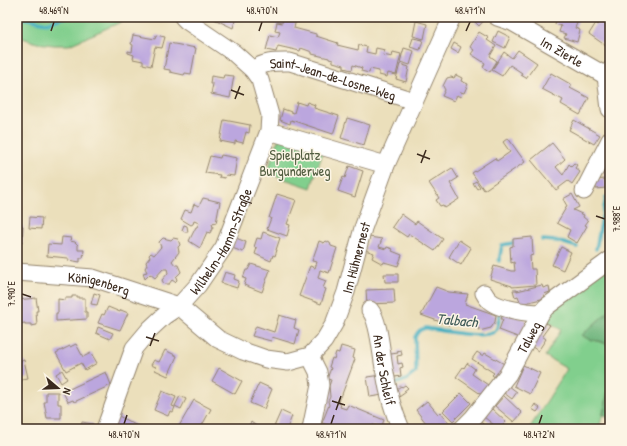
<svg xmlns="http://www.w3.org/2000/svg" width="627" height="446" viewBox="0 0 627 446" font-family="'Patrick Hand',sans-serif">
<rect width="100%" height="100%" fill="#fcf5e5"/>
<filter id="ink" filterUnits="userSpaceOnUse"><feTurbulence type="fractalNoise" baseFrequency=".025" numOctaves="2"/><feDisplacementMap in="SourceGraphic" scale="8" xChannelSelector="R" yChannelSelector="G"/><feConvolveMatrix kernelMatrix="1 2 1 2 8 2 1 2 1" color-interpolation-filters="sRGB"/></filter>
<filter id="wash" filterUnits="userSpaceOnUse"><feTurbulence type="fractalNoise" baseFrequency=".012" numOctaves="4" result="noise"/><feDisplacementMap in="SourceGraphic" scale="16" xChannelSelector="R" yChannelSelector="G"/><feGaussianBlur stdDeviation="0.9" result="paint"/><feColorMatrix in="noise" values="0 0 0 0 0 0 0 0 0 0 0 0 0 0 0 0 0 1.4 0 .05"/><feComposite in="paint" operator="in"/></filter>
<g filter="url(#wash)">
<rect width="100%" height="100%" fill="#ebdfbb"/>
<path fill="#81cf8d" stroke="#5e7c56" d="M 17,17 L 132,17 L 69,45 L 54,45 L 37,43 L 17,36 Z
M 279,137 L 323,152 L 311,188 L 267,173 Z
M 610,265 L 610,310 L 582,335 C 591,343 599,339 610,346 L 610,385 L 599,429 L 529,429 L 567,369 L 545,356 L 561,330 L 546,320 L 557,304 Z"/>
<path fill="#68b278" stroke="#526e4b" d="M 610,310 L 610,346 C 599,338 591,343 582,335 Z
M 610,385 L 610,420 L 603,414 Z"/>
<g fill="none" stroke-linecap="round" stroke-linejoin="round">
<path stroke="#43afc1" stroke-width="3.5" d="M 20,17 L 46,23 L 66,17
M 542,240 L 557,241 L 577,247
M 596,249 L 605,203 L 606,198 L 610,194
M 499,261 L 502,245 L 513,243
M 392,385 L 406,380 L 416,372 L 415,337 C 418,331 420,329 426,328 C 438,330 490,341 496,330 C 499,325 499,317 500,311"/>
</g>
<g id="blocks">
<path fill="#bba6de" d="M 210,17 L 236,17 L 233,28 Z
M 283,17 L 296,19 L 294,28 L 316,34 L 316,36 L 338,43 L 337,45 L 358,50 L 359,45 L 367,47 L 366,52 L 375,54 L 376,48 L 385,50 L 383,55 L 392,57 L 393,52 L 401,54 L 396,75 L 388,73 L 387,77 L 379,75 L 379,71 L 370,69 L 369,73 L 361,71 L 362,68 L 353,65 L 352,70 L 344,68 L 344,65 L 333,62 L 333,60 L 329,59 L 329,58 L 312,54 L 312,52 L 301,48 L 300,51 L 278,46 L 276,52 L 266,50 L 270,35 L 278,37 L 280,32 L 275,31 L 277,22 L 282,23 Z
M 481,17 L 486,18 L 479,26 L 475,22 Z
M 526,17 L 543,17 L 543,20 L 526,19 Z
M 557,17 L 579,18 L 575,28 L 580,30 L 577,42 L 564,38 L 566,34 L 559,32 L 561,26 L 555,24 Z
M 603,17 L 610,21 L 609,48 L 589,34 L 596,23 L 598,25 Z
M 416,21 L 427,24 L 424,39 L 413,36 Z
M 498,31 L 510,37 L 505,48 L 493,42 Z
M 479,32 L 489,38 L 487,40 L 496,46 L 490,56 L 497,61 L 490,72 L 483,67 L 485,63 L 471,54 L 474,50 L 470,47 Z
M 133,35 L 155,39 L 156,35 L 165,37 L 162,48 L 155,47 L 151,66 L 143,64 L 143,61 L 133,59 L 134,55 L 128,53 L 128,51 L 132,52 L 133,45 L 131,44 Z
M 413,38 L 423,40 L 420,50 L 410,47 Z
M 169,43 L 196,48 L 191,74 L 185,73 L 184,75 L 170,72 L 170,70 L 164,69 Z
M 454,43 L 461,47 L 458,53 L 451,49 Z
M 404,48 L 414,51 L 410,65 L 400,62 Z
M 518,50 L 537,63 L 526,78 L 521,75 L 522,73 L 510,65 L 502,76 L 492,70 L 504,52 L 512,58 Z
M 400,64 L 409,67 L 406,82 L 396,79 Z
M 551,73 L 572,85 L 570,88 L 589,98 L 580,115 L 561,104 L 563,100 L 542,89 Z
M 224,75 L 234,76 L 230,98 L 211,94 L 213,84 L 210,84 L 211,76 L 223,78 Z
M 456,75 L 462,78 L 461,81 L 468,84 L 464,93 L 461,92 L 460,97 L 457,95 L 454,101 L 442,96 L 445,90 L 443,86 L 447,78 L 451,77 L 454,78 Z
M 297,102 L 306,105 L 307,102 L 315,105 L 314,108 L 339,116 L 333,134 L 291,120 L 290,124 L 280,120 L 283,109 L 294,113 Z
M 347,118 L 370,125 L 364,145 L 341,138 Z
M 224,120 L 250,125 L 249,133 L 246,132 L 243,143 L 235,141 L 235,144 L 220,141 Z
M 574,120 L 600,135 L 594,144 L 569,130 Z
M 508,138 L 525,162 L 484,190 L 472,173 L 495,158 L 497,161 L 510,152 L 503,142 Z
M 552,143 L 565,159 L 556,167 L 563,175 L 569,164 L 571,166 L 574,163 L 577,165 L 575,168 L 580,172 L 572,184 L 568,181 L 556,190 L 531,160 Z
M 221,155 L 237,158 L 234,176 L 226,175 L 225,178 L 219,177 L 220,175 L 205,173 L 210,156 L 220,158 Z
M 349,166 L 363,171 L 355,197 L 338,191 L 343,177 L 345,178 Z
M 610,167 L 610,178 L 605,178 L 604,168 Z
M 452,168 L 458,178 L 450,183 L 459,199 L 445,208 L 443,205 L 440,206 L 436,200 L 439,198 L 429,183 Z
M 605,179 L 606,188 L 596,189 L 595,180 Z
M 476,181 L 480,187 L 477,189 L 473,183 Z
M 277,194 L 296,200 L 287,224 L 290,225 L 287,236 L 267,229 L 271,218 L 269,218 Z
M 572,194 L 579,207 L 573,210 L 584,215 L 583,217 L 588,221 L 585,225 L 587,226 L 577,243 L 567,237 L 570,230 L 557,223 L 567,206 L 563,199 Z
M 203,198 L 220,202 L 216,223 L 212,224 L 213,227 L 210,233 L 207,232 L 200,248 L 189,241 L 196,227 L 197,227 L 199,223 L 194,221 L 193,224 L 191,225 L 181,219 L 185,210 L 191,212 L 194,204 L 199,206 Z
M 401,214 L 415,224 L 417,221 L 443,239 L 435,251 L 409,234 L 407,237 L 392,227 Z
M 30,217 L 42,218 L 41,229 L 29,228 Z
M 17,225 L 23,226 L 22,243 L 20,243 L 19,259 L 17,259 Z
M 184,225 L 187,226 L 188,232 L 185,232 L 182,230 Z
M 263,232 L 280,238 L 276,250 L 277,250 L 275,256 L 273,255 L 271,261 L 255,254 L 257,248 L 254,247 L 257,238 L 261,239 Z
M 62,237 L 71,238 L 70,241 L 75,242 L 78,245 L 78,250 L 84,250 L 83,258 L 80,258 L 80,262 L 68,260 L 68,258 L 47,256 L 48,244 L 61,245 Z
M 369,237 L 382,239 L 379,247 L 386,249 L 387,247 L 393,249 L 392,251 L 402,255 L 398,266 L 384,262 L 383,264 L 372,258 L 374,253 L 365,250 Z
M 532,237 L 533,255 L 530,256 L 531,269 L 535,269 L 536,285 L 512,287 L 512,286 L 490,279 L 494,266 L 511,271 L 515,271 L 514,262 L 511,263 L 510,247 L 513,246 L 513,239 Z
M 163,238 L 171,240 L 173,238 L 178,239 L 180,245 L 178,247 L 179,252 L 172,261 L 175,265 L 178,265 L 181,272 L 176,277 L 177,280 L 175,282 L 172,280 L 169,284 L 164,284 L 162,280 L 168,273 L 167,269 L 163,269 L 155,278 L 150,274 L 145,279 L 143,273 L 147,272 L 145,268 L 147,265 L 146,262 L 150,257 L 149,255 L 151,253 L 154,255 L 161,247 L 159,242 Z
M 236,238 L 246,242 L 243,252 L 232,248 Z
M 459,240 L 471,248 L 461,265 L 449,257 Z
M 319,241 L 324,243 L 326,241 L 330,243 L 331,246 L 337,248 L 329,273 L 320,270 L 318,278 L 326,281 L 323,288 L 326,289 L 321,304 L 299,296 L 310,266 L 315,268 L 317,262 L 312,261 Z
M 561,247 L 571,252 L 563,270 L 552,265 Z
M 251,264 L 270,270 L 262,292 L 244,285 L 246,279 L 243,278 L 246,270 L 248,270 Z
M 225,272 L 235,275 L 234,279 L 239,281 L 237,288 L 221,283 Z
M 384,274 L 398,274 L 398,282 L 385,282 Z
M 542,285 L 543,288 L 549,286 L 550,292 L 544,294 L 545,298 L 521,304 L 518,296 L 515,297 L 513,290 L 517,290 L 517,291 Z
M 436,287 L 449,292 L 468,294 L 465,304 L 496,315 L 495,322 L 491,328 L 479,331 L 480,329 L 452,319 L 449,325 L 421,315 Z
M 394,289 L 395,303 L 367,304 L 366,290 Z
M 94,293 L 100,295 L 97,305 L 91,304 Z
M 72,296 L 78,296 L 78,298 L 85,298 L 85,312 L 87,312 L 87,319 L 56,321 L 56,313 L 58,313 L 58,299 L 65,300 L 65,298 L 72,298 Z
M 36,298 L 38,311 L 36,311 L 37,325 L 31,326 L 31,324 L 25,324 L 25,323 L 17,324 L 17,300 Z
M 108,307 L 120,312 L 121,310 L 128,313 L 120,330 L 98,323 L 102,314 L 104,315 Z
M 504,312 L 527,320 L 520,338 L 499,330 L 503,319 L 501,319 Z
M 279,315 L 296,320 L 294,328 L 299,330 L 295,344 L 272,337 L 271,341 L 252,336 L 256,326 L 274,332 Z
M 543,321 L 550,325 L 542,336 L 546,339 L 538,351 L 528,344 Z
M 98,327 L 113,333 L 110,339 L 96,333 Z
M 76,344 L 83,357 L 91,353 L 97,363 L 85,370 L 81,363 L 66,371 L 56,353 L 70,346 L 70,347 Z
M 341,346 L 355,350 L 353,358 L 355,359 L 341,397 L 339,398 L 338,403 L 341,404 L 340,407 L 346,409 L 348,405 L 384,420 L 381,428 L 373,425 L 371,429 L 332,429 L 330,428 L 330,426 L 322,423 L 329,405 L 328,401 L 330,397 L 329,386 L 331,380 L 327,379 L 331,368 L 329,367 L 332,358 L 334,359 L 336,352 L 339,353 Z
M 165,350 L 177,356 L 168,376 L 155,370 L 156,367 L 151,365 L 154,360 L 159,362 Z
M 401,350 L 402,355 L 397,356 L 398,364 L 402,363 L 403,367 L 400,368 L 401,376 L 389,378 L 384,355 L 398,353 L 397,351 Z
M 477,352 L 483,356 L 485,353 L 506,365 L 497,379 L 492,375 L 494,373 L 472,359 Z
M 24,360 L 28,378 L 22,379 L 22,381 L 17,383 L 17,362 Z
M 467,363 L 475,369 L 472,374 L 491,387 L 485,397 L 456,377 L 463,367 L 464,368 Z
M 523,365 L 540,373 L 530,394 L 514,386 Z
M 219,368 L 242,381 L 235,394 L 212,381 Z
M 62,370 L 67,379 L 61,383 L 56,374 Z
M 106,372 L 111,385 L 74,402 L 73,400 L 68,402 L 63,392 Z
M 381,375 L 383,395 L 370,397 L 367,377 Z
M 259,383 L 272,389 L 264,409 L 250,403 Z
M 405,385 L 408,388 L 404,391 L 406,392 L 399,397 L 394,391 L 401,386 L 402,387 Z
M 509,386 L 517,392 L 512,399 L 504,393 Z
M 162,391 L 176,397 L 172,406 L 175,407 L 173,412 L 170,411 L 168,416 L 154,410 Z
M 46,392 L 58,392 L 58,404 L 61,404 L 61,418 L 47,418 L 44,402 L 46,402 Z
M 461,393 L 471,403 L 453,421 L 443,411 Z
M 180,396 L 186,399 L 181,409 L 175,406 Z
M 504,396 L 522,413 L 514,422 L 495,406 Z
M 194,400 L 211,409 L 200,429 L 170,429 L 172,425 L 178,428 Z
M 427,401 L 438,414 L 440,412 L 451,425 L 446,429 L 419,429 L 426,423 L 416,410 Z
M 535,404 L 540,408 L 537,412 L 532,409 Z
M 492,409 L 506,422 L 499,429 L 490,429 L 494,425 L 484,417 Z
M 281,411 L 292,416 L 287,429 L 273,429 Z
M 117,415 L 139,427 L 138,429 L 110,429 Z
M 480,421 L 488,429 L 472,429 Z
M 82,422 L 93,424 L 93,429 L 81,428 Z
M 251,422 L 260,429 L 247,429 Z
M 66,424 L 74,429 L 62,429 Z"/>
</g>
</g>
<g filter="url(#ink)">
<use href="#blocks" fill-opacity="0" stroke="#93846c" stroke-width="1"/>
<g fill="none" stroke-linecap="round" stroke-linejoin="round">
<defs>
<g id="minor">
<path id="s1" d="M 497,17 L 512,22 L 606,76"/>
<path id="s2" d="M 253,70 C 265,61 276,62 290,62 L 414,101"/>
<path d="M 610,70 L 606,76 L 610,109"/>
<path d="M 269,131 L 386,165"/>
<path d="M 584,191 L 610,140"/>
<path id="s3" d="M 17,272 L 93,278 L 179,306 L 218,339 L 243,351 L 266,359 L 288,362 L 310,356 L 324,341 L 334,324 L 346,292 L 363,228 L 386,165 L 452,17"/>
<path d="M 484,293 C 485,295 487,298 489,300 C 497,309 529,313 541,313"/>
<path id="s4" d="M 370,310 C 380,322 381,356 385,373 C 388,392 393,411 401,429"/>
<path d="M 310,356 L 318,372 L 320,385 L 311,429"/>
<path id="s5" d="M 105,429 L 134,348 L 150,329 L 164,316 L 179,306 L 198,285 L 224,247 L 269,131 L 270,115 L 260,80 L 253,70 L 234,53 L 187,21 L 183,17"/>
<path id="s6" d="M 462,429 L 473,418 L 508,374 L 541,313 L 546,307 L 610,260"/>
</g>
</defs>
<use href="#minor" stroke="#93846c" stroke-width="19"/>
<use href="#minor" stroke="#fff" stroke-width="17"/>
</g>
</g>
<path fill="none" stroke="#3b2a1e" stroke-width="1.5" d="M 51,31 L 54,22M 259,31 L 262,22M 466,31 L 470,22M 231,90 L 244,95M 235,99 L 240,86M 417,154 L 430,159M 421,163 L 426,150M 596,216 L 605,219M 22,294 L 31,297M 146,337 L 159,341M 150,346 L 155,333M 332,401 L 345,405M 336,410 L 341,396M 124,424 L 127,415M 331,424 L 334,415M 539,424 L 542,415"/>
<g text-anchor="middle" dominant-baseline="central" stroke-width="3" stroke-linejoin="round" paint-order="stroke">
<g font-size="14" fill="#3b2a1e" stroke="#fcf5e5">
<text stroke="none"><textPath href="#s1" startOffset="74">Im Zierle</textPath></text>
<text stroke="none"><textPath href="#s2" startOffset="84">Saint-Jean-de-Losne-Weg</textPath></text>
<text stroke="none"><textPath href="#s5" startOffset="226">Wilhelm-Hamm-Straße</textPath></text>
<text stroke="none"><textPath href="#s3" startOffset="425">Im Hühnernest</textPath></text>
<text stroke="none"><textPath href="#s3" startOffset="83">Königenberg</textPath></text>
<text stroke="none"><textPath href="#s6" startOffset="114">Talweg</textPath></text>
<text stroke="none"><textPath href="#s4" startOffset="62">An der Schleif</textPath></text>
</g>
<g font-size="14" fill="#505c3f" stroke="#fcf5e5">
<text x="295" y="154">Spielplatz<tspan x="295" dy="16">Burgunderweg</tspan></text>
</g>
<g font-size="15" font-style="italic" fill="#3e5957" stroke="#fcf5e5">
<text transform="translate(457 320) rotate(5)">Talbach</text>
</g>
</g>
<rect width="627" height="446" fill="none" stroke="#fcf5e5" stroke-width="44"/>
<g transform="translate(58 388) rotate(109)" stroke="#fcf5e5" stroke-width="3" paint-order="stroke">
<path d="M0-3L7 15L0 10L-7 15Z" fill="#3b2a1e"/>
<text y="-6" font-size="11" font-weight="bold" text-anchor="middle" fill="#3b2a1e">N</text>
</g>
<rect x="22" y="22" width="583" height="402" fill="none" stroke="#3b2a1e" stroke-width="1.5"/>
<g font-size="10" text-anchor="middle" fill="#3b2a1e">
<text x="54" y="14">48.469°N</text>
<text x="262" y="14">48.470°N</text>
<text x="470" y="14">48.471°N</text>
<text transform="translate(616 219) rotate(-90)" y="4">7.988°E</text>
<text transform="translate(11 294) rotate(-90)" y="4">7.990°E</text>
<text x="124" y="438">48.470°N</text>
<text x="331" y="438">48.471°N</text>
<text x="539" y="438">48.472°N</text>
</g>
</svg>
